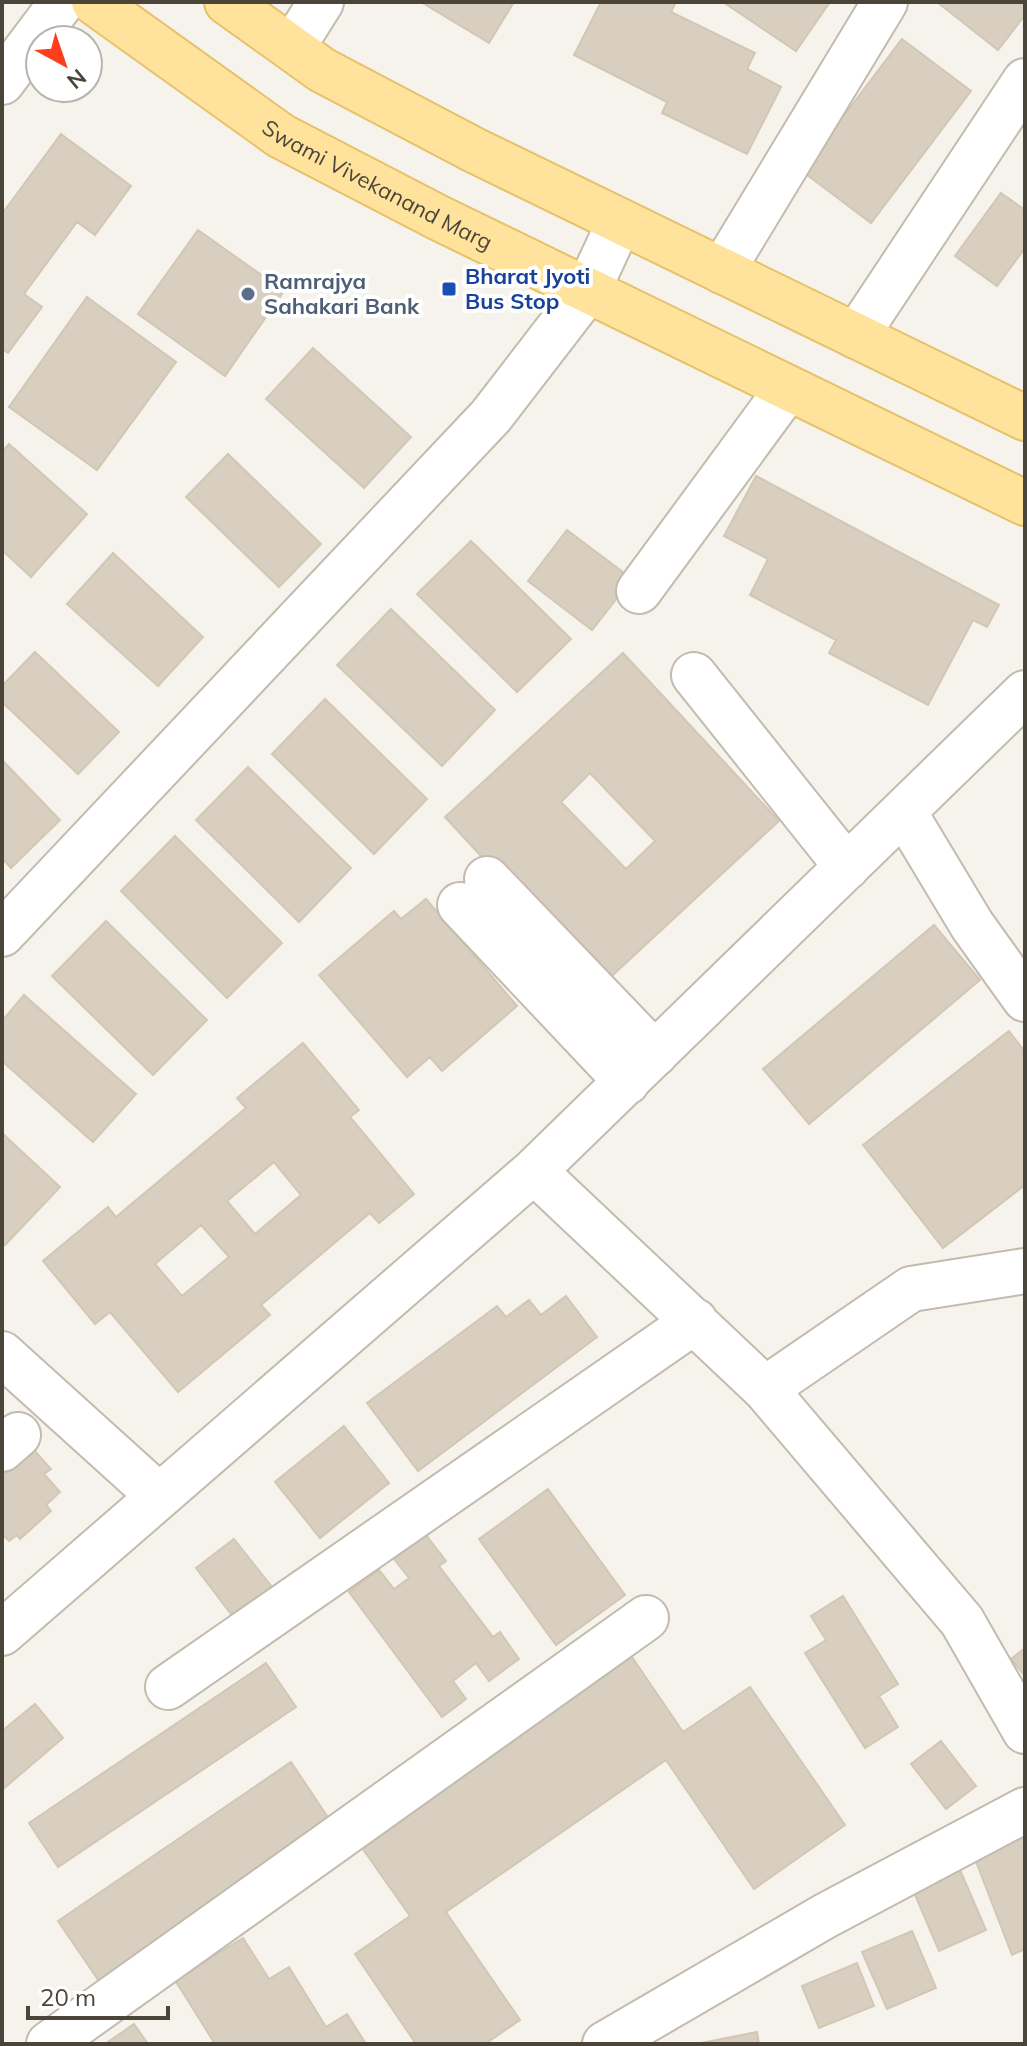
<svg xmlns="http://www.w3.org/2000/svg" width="1027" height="2046" viewBox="0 0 1027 2046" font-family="Mulish,sans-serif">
<rect width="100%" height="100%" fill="#f6f3ec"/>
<path fill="#d8cfc1" stroke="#d3c7b4" stroke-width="2" fill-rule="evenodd" d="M 421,2 L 514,2 L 489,43 Z
M 601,2 L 676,2 L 671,12 L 755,53 L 747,69 L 781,87 L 747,154 L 662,113 L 667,102 L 574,55 Z
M 723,2 L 830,2 L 796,51 Z
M 937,2 L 1025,2 L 1025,15 L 998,50 Z
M 902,39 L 971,91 L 871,223 L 802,171 Z
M 61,134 L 131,186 L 95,235 L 77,222 L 24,294 L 42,307 L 8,353 L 2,349 L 2,214 Z
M 1001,193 L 1025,210 L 1025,248 L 997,286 L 955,256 Z
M 198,230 L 284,291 L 225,376 L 138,314 Z
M 87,297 L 176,362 L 97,470 L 9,407 Z
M 313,348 L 411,437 L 364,488 L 266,399 Z
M 9,444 L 87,514 L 31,577 L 2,550 L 2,452 Z
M 228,454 L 321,544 L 279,587 L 186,497 Z
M 756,476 L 999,605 L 987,627 L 973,620 L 928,705 L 829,653 L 836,640 L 750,595 L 768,559 L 724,536 Z
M 567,530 L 632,579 L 592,630 L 528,581 Z
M 471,541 L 571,639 L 517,692 L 417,594 Z
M 113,553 L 203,637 L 158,686 L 67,604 Z
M 391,609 L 495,710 L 442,766 L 337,665 Z
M 35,652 L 119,732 L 78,774 L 2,702 L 2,686 Z
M 623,653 L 779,821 L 601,986 L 445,817 ZM 590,773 L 655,841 L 626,869 L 561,802 Z
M 325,699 L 427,799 L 374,854 L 272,754 Z
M 2,760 L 60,820 L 11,868 L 2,858 Z
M 248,767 L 351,868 L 299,922 L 196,820 Z
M 175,836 L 282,943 L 227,998 L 121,891 Z
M 426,899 L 517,1006 L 442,1071 L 430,1057 L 407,1077 L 319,975 L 394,911 L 401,919 Z
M 106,921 L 207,1020 L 153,1075 L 52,976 Z
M 934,925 L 980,980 L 809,1124 L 763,1069 Z
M 24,995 L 136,1094 L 93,1142 L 2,1061 L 2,1021 Z
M 1009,1031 L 1025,1052 L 1025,1185 L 943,1248 L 863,1145 Z
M 303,1043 L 359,1110 L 350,1117 L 414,1194 L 379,1223 L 370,1213 L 261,1305 L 270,1315 L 178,1392 L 110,1312 L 95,1324 L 43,1261 L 108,1207 L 116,1217 L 246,1108 L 237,1098 ZM 274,1162 L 301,1195 L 255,1234 L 227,1201 ZM 201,1225 L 229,1257 L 182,1296 L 155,1264 Z
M 2,1133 L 60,1187 L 5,1245 L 2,1242 Z
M 566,1296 L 597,1337 L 418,1471 L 367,1403 L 497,1306 L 506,1317 L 529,1300 L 541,1315 Z
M 344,1426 L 389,1483 L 320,1538 L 275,1482 Z
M 32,1448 L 51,1469 L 44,1474 L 60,1492 L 46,1505 L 51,1511 L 20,1539 L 17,1535 L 9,1541 L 2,1534 L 2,1475 Z
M 548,1489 L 625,1595 L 556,1645 L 479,1539 Z
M 426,1535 L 446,1561 L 439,1566 L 493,1637 L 500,1632 L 519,1659 L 489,1681 L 476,1663 L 453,1681 L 466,1699 L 442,1717 L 349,1592 L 379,1570 L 394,1589 L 409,1578 L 394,1559 Z
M 234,1539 L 276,1592 L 237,1622 L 196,1568 Z
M 843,1596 L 898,1684 L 879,1696 L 898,1727 L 865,1748 L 805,1653 L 826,1640 L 811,1616 Z
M 1025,1648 L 1025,1676 L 1011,1659 Z
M 632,1657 L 683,1732 L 750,1687 L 845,1825 L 754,1889 L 666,1760 L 446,1912 L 520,2020 L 485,2044 L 416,2044 L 355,1954 L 410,1916 L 360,1845 Z
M 266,1663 L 296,1707 L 58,1867 L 29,1823 Z
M 35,1704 L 63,1738 L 2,1790 L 2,1731 Z
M 941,1741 L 976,1786 L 946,1809 L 911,1764 Z
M 291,1762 L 333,1825 L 101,1984 L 58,1921 Z
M 1025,1831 L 1025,1949 L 1012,1955 L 972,1851 Z
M 960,1870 L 986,1930 L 939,1951 L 913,1890 Z
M 912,1931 L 936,1988 L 887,2009 L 862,1952 Z
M 243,1938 L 269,1979 L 289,1967 L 326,2027 L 347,2014 L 366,2044 L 215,2044 L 175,1980 Z
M 857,1963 L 874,2006 L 819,2028 L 802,1986 Z
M 134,2024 L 148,2044 L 105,2044 Z
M 757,2032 L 759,2044 L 696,2044 Z"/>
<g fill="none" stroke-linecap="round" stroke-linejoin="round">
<defs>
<path id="minor" d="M 292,48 L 321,2
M 2,82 L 62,2
M 722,271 L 885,2
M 856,336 L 1025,81
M 639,591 L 788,388
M 694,675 L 847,867
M 904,812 L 972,925 L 1025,999
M 487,879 L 655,1054
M 460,905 L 627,1082
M 2,934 L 491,416 L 588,290 L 620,221
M 534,1171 L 765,1389 L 962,1621 L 1025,1731
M 2,1354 L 159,1496
M 765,1389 L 911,1289 L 1025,1271
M 2,1449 L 18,1435
M 2,1633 L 534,1171 L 1025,693
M 168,1687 L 695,1321
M 49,2044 L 646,1618
M 605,2044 L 825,1916 L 1025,1810"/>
<g id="major">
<path id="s1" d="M 94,2 L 281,136 L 439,218 L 1025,503"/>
<path d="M 227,2 L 322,70 L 474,150 L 1025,418"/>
</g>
</defs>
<use href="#minor" stroke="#c2bbae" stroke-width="48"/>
<use href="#major" stroke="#e6c16a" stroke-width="48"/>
<use href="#minor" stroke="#fff" stroke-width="44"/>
<use href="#major" stroke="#ffe39c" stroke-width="44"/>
</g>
<rect fill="#1a4fb4" stroke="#fff" stroke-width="3" x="441" y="281" width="16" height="16" rx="4"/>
<circle fill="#5c6f8a" stroke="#fff" stroke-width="3" cx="248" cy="294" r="8"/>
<g text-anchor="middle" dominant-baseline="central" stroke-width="8" stroke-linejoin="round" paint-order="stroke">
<g font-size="22" fill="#4b4439" stroke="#fff">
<text stroke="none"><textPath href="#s1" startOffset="338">Swami Vivekanand Marg</textPath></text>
</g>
<g font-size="22" font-weight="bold" fill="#164399" stroke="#fff" text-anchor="start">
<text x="465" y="276">Bharat Jyoti<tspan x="465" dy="25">Bus Stop</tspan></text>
</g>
<g font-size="22" font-weight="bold" fill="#4e5e75" stroke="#fff" text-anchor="start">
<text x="264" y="281">Ramrajya<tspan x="264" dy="25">Sahakari Bank</tspan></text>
</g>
</g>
<rect width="1027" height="2046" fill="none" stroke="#4b4439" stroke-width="8"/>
<g transform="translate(64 64) rotate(140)"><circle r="38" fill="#ffffff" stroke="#b7b4b0" stroke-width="2"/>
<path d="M0-6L14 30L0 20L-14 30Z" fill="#fc3f1d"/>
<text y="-12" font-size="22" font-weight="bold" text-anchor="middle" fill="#4b4439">N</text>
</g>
<path d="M28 2006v12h140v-12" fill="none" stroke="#4b4439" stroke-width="4"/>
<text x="40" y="2006" font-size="24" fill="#4b4439" stroke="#ffffff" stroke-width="6" paint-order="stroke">20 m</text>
</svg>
